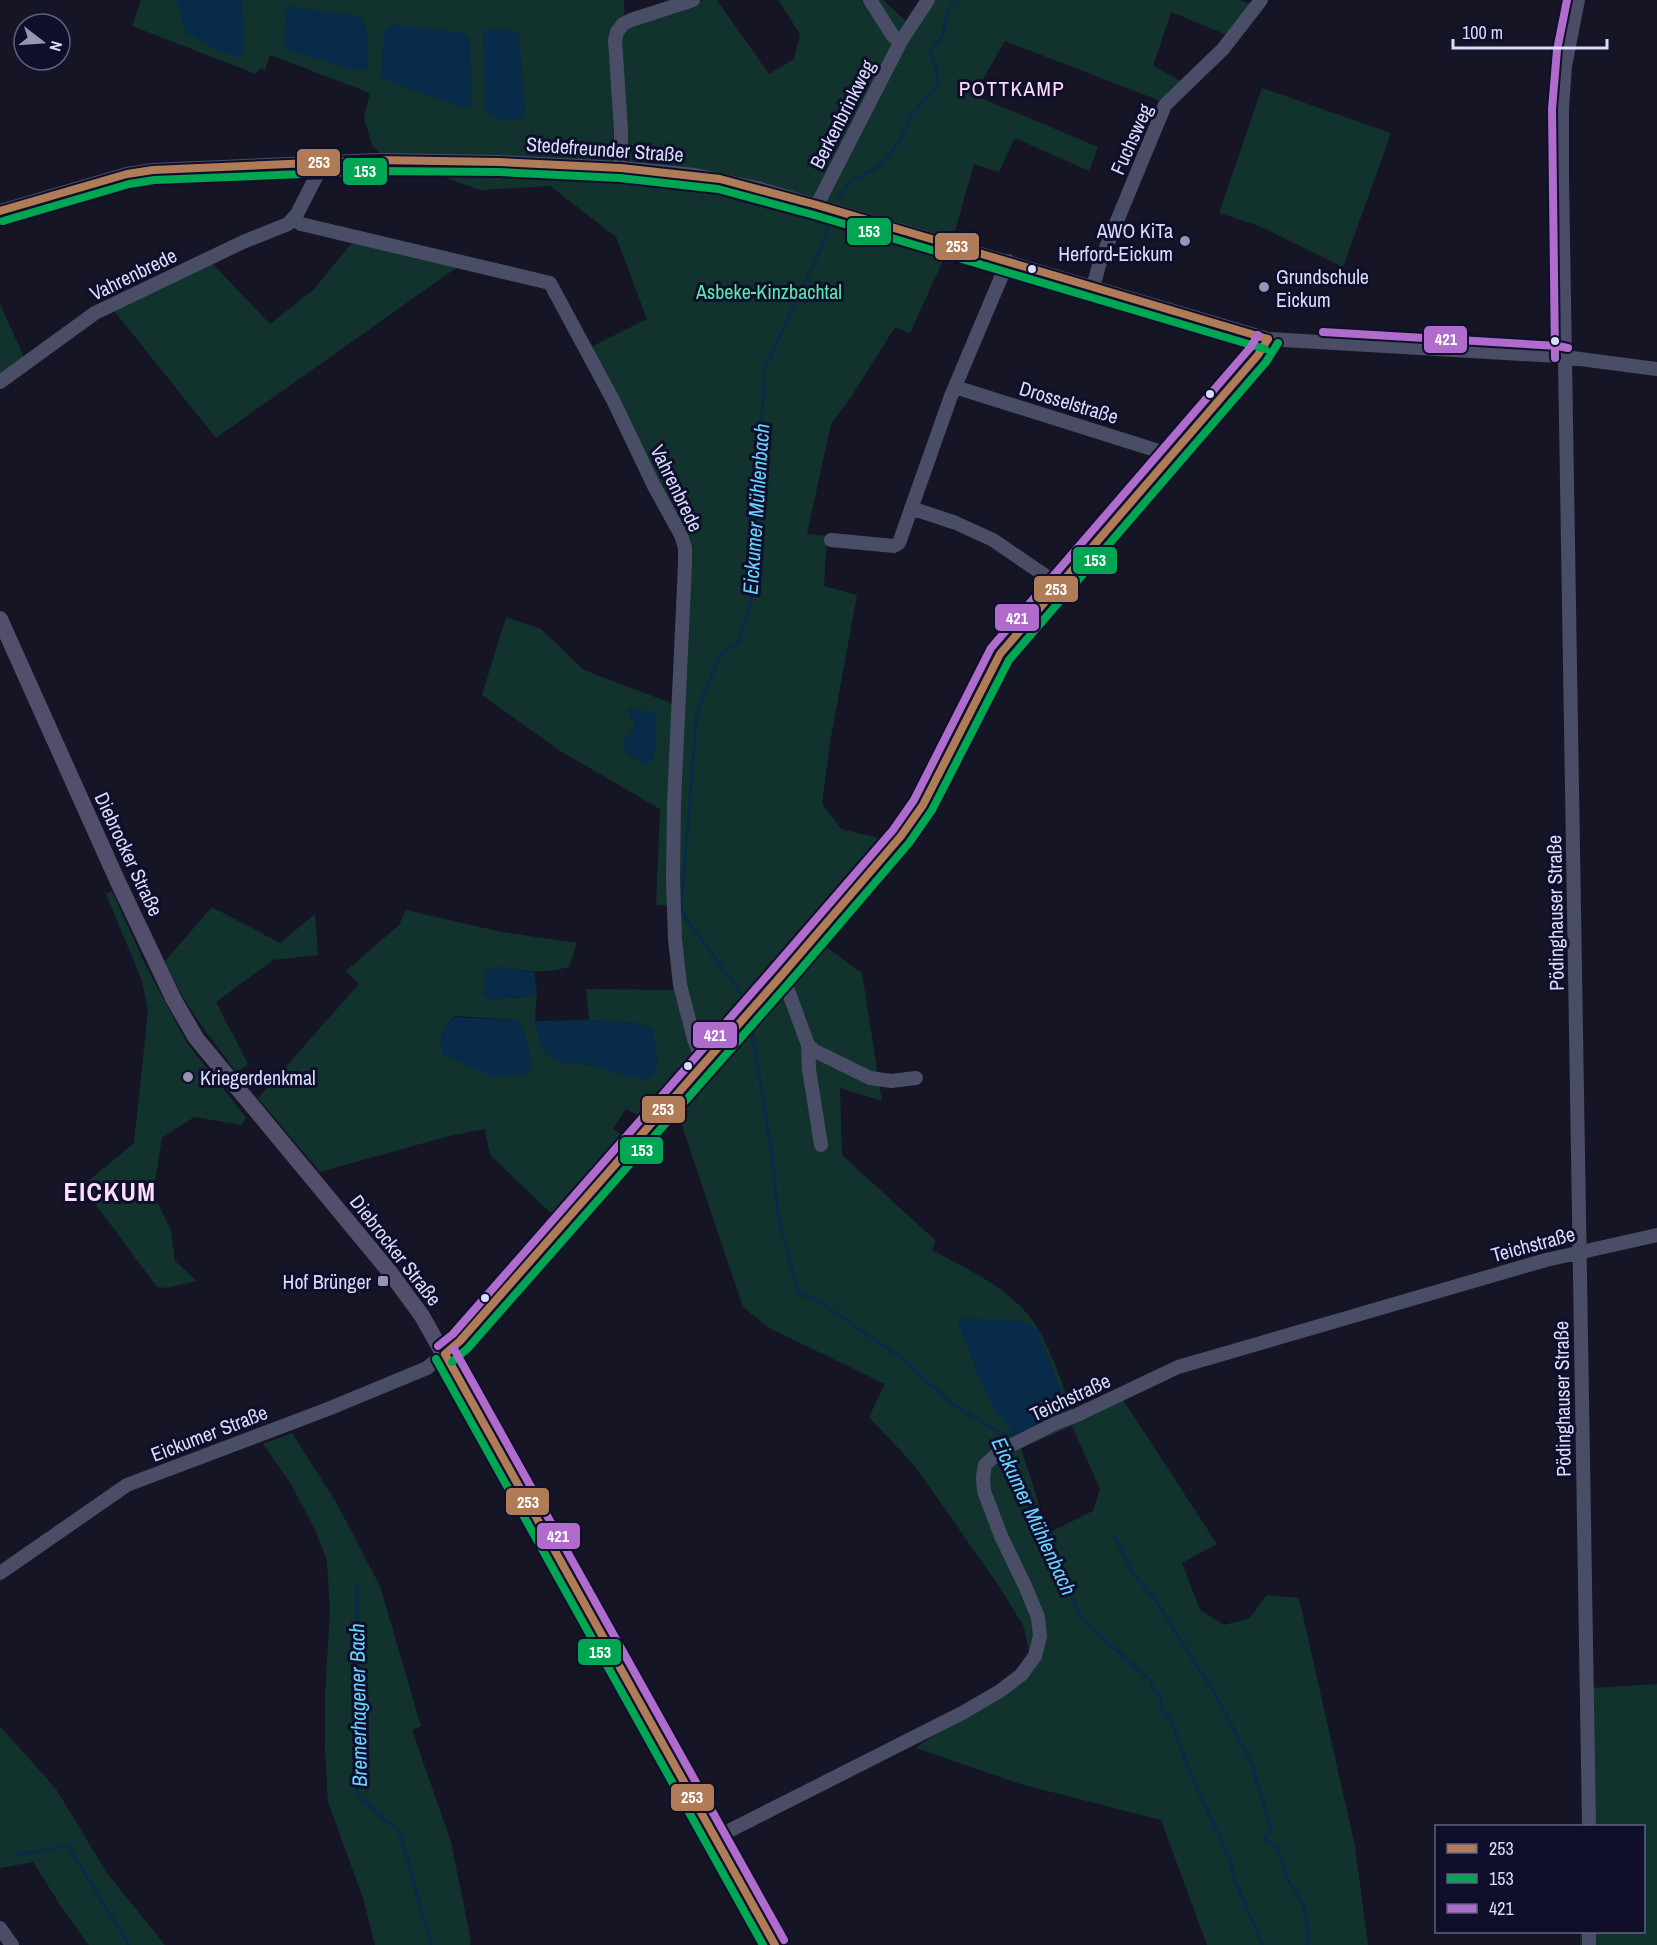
<svg xmlns="http://www.w3.org/2000/svg" width="1657" height="1945" viewBox="0 0 1657 1945" font-family="'Archivo Narrow',sans-serif">
<rect width="100%" height="100%" fill="#151526"/>
<path fill="#12322e" fill-rule="evenodd" d="M 141,0 L 624,0 L 625,25 L 704,0 L 717,0 L 769,74 L 794,59 L 800,34 L 778,0 L 883,0 L 908,23 L 917,28 L 935,0 L 1239,0 L 1251,4 L 1227,35 L 1171,12 L 1153,66 L 1184,83 L 1163,102 L 1005,41 L 974,95 L 1098,147 L 1089,171 L 1015,138 L 999,172 L 974,164 L 952,241 L 910,333 L 895,327 L 851,397 L 831,424 L 807,534 L 827,536 L 824,586 L 857,595 L 831,737 L 822,803 L 841,829 L 887,840 L 808,934 L 862,973 L 882,1101 L 840,1088 L 842,1155 L 936,1241 L 932,1250 C 971,1271 1018,1292 1040,1332 C 1053,1356 1062,1384 1072,1409 L 1116,1389 L 1217,1544 L 1182,1563 L 1200,1610 L 1224,1625 L 1250,1618 L 1267,1595 L 1299,1598 L 1355,1846 L 1368,1945 L 1207,1945 L 1161,1820 L 1020,1784 L 916,1748 L 1018,1673 L 1029,1652 L 1024,1627 L 999,1586 L 914,1465 L 869,1417 L 885,1384 L 769,1328 L 743,1307 L 678,1114 L 678,1106 L 674,1109 L 659,1089 L 638,1115 L 626,1109 L 613,1129 L 628,1139 L 556,1218 L 490,1155 L 485,1129 L 449,1136 L 320,1172 L 258,1098 L 359,984 L 346,971 L 399,925 L 406,910 L 497,931 L 577,943 L 569,967 C 541,974 524,971 495,967 L 489,999 L 525,997 L 537,992 L 535,1021 L 562,1062 L 588,1065 L 636,1023 L 589,1020 L 586,989 L 674,990 L 671,906 L 656,905 L 660,809 L 562,752 L 482,695 L 506,617 L 541,629 L 584,670 L 676,705 L 678,633 L 678,541 L 673,529 L 658,508 L 661,499 L 587,349 L 647,319 L 616,237 L 550,186 L 480,190 L 380,154 L 372,145 L 364,118 L 370,93 L 270,55 L 265,70 L 260,68 L 256,74 L 132,26 ZM 455,1016 L 518,1020 L 441,1036 L 447,1023 ZM 1072,1426 L 1100,1489 L 1093,1511 L 1048,1533 L 1021,1448 Z
M 1262,88 L 1391,133 L 1343,267 L 1259,226 L 1219,213 Z
M 352,243 L 456,268 L 216,438 L 111,307 L 210,261 L 270,324 L 313,290 Z
M 0,304 L 24,357 L 0,373 Z
M 112,891 L 145,964 L 188,1045 L 246,1117 L 242,1125 L 194,1117 L 162,1138 L 153,1194 L 171,1230 L 175,1261 L 197,1281 L 167,1288 L 157,1287 L 82,1186 L 134,1143 L 148,1011 L 142,981 L 106,894 Z
M 212,907 L 280,943 L 315,914 L 318,955 L 273,960 L 216,1002 L 248,1064 L 237,1073 C 210,1037 182,1003 165,961 Z
M 292,1433 L 336,1502 L 380,1586 L 421,1726 L 412,1730 L 451,1842 L 471,1941 L 470,1945 L 375,1945 L 363,1898 L 328,1802 L 325,1751 L 325,1695 L 330,1610 L 327,1561 L 315,1529 L 289,1481 L 263,1444 Z
M 1657,1684 L 1657,1945 L 1580,1945 L 1580,1932 L 1644,1932 L 1644,1826 L 1582,1826 L 1583,1723 L 1591,1688 Z
M 0,1726 L 56,1789 L 107,1873 L 165,1945 L 89,1945 L 64,1911 L 33,1862 L 0,1868 Z"/>
<path fill="#072b49" d="M 176,0 L 241,0 L 244,23 L 244,49 L 239,58 L 218,51 L 186,32 Z
M 286,6 L 359,16 C 372,28 367,53 368,69 L 359,71 L 284,49 Z
M 391,25 L 465,33 L 470,40 L 471,106 L 461,107 L 388,81 L 381,77 L 384,31 Z
M 487,29 L 513,30 L 519,33 L 525,111 L 523,119 C 508,122 495,121 485,109 L 483,34 Z
M 627,709 L 657,712 L 654,758 L 645,765 L 624,751 L 623,743 L 635,726 Z
M 495,967 L 534,972 L 537,992 L 525,997 L 489,999 L 483,994 L 486,972 Z
M 454,1017 L 518,1020 L 523,1027 L 532,1065 L 526,1074 L 493,1077 L 444,1055 C 437,1040 442,1027 454,1017 Z
M 589,1020 L 636,1023 L 652,1028 L 658,1059 L 652,1078 L 642,1079 L 588,1065 L 562,1062 L 548,1055 L 541,1047 L 535,1021 Z
M 962,1318 L 1021,1321 L 1037,1329 L 1069,1411 L 1015,1436 L 993,1406 L 979,1378 L 958,1322 Z"/>
<g fill="none" stroke-linecap="round" stroke-linejoin="round">
<path stroke="#072b49" stroke-width="3" d="M 838,198 L 850,182 L 877,168 L 899,142 L 911,115 L 938,86 L 937,70 L 930,51 L 943,35 L 948,10 L 958,0
M 741,993 L 681,912 L 697,712 L 719,657 L 739,641 L 751,601 L 765,368 L 826,237 L 829,220
M 752,1031 L 771,1149 L 779,1220 L 798,1293 L 820,1302 L 910,1364 L 924,1379 L 954,1405 L 1000,1433 L 1004,1444
M 1000,1433 L 1015,1436
M 1007,1453 L 1020,1487 L 1082,1619 L 1150,1680 L 1153,1689 L 1160,1694 C 1163,1707 1159,1710 1171,1720 L 1191,1775 L 1231,1862 L 1234,1879 L 1263,1945
M 1115,1537 L 1131,1571 L 1154,1598 L 1218,1699 L 1252,1765 L 1272,1832 L 1265,1836 L 1268,1843 L 1276,1845 L 1288,1880 L 1300,1898 L 1306,1914 L 1308,1934 L 1307,1945
M 357,1586 L 357,1795 L 400,1833 L 431,1945
M 13,1856 L 68,1846 L 129,1945"/>
<path stroke="#4a4d66" stroke-width="14" d="M 870,0 L 893,36 L 901,41
M 1578,0 L 1565,66 L 1562,109 L 1562,177 L 1589,1826
M 621,168 L 621,130 L 615,40 L 617,32 L 623,24 L 631,20 L 693,0
M 817,205 L 901,41 L 928,0
M 0,211 L 127,174 L 153,170 L 377,160 L 499,162 L 621,168 L 695,175 L 757,188 L 1268,339 L 1557,356 L 1657,369
M 294,219 L 301,224 L 550,283 L 613,400 L 654,486 L 681,535 L 685,548 L 685,564 L 674,803 L 673,880 L 675,939 L 680,985 L 694,1039 L 703,1064
M 1093,287 L 1100,262 L 1165,105 L 1223,49 L 1261,0
M 0,382 L 95,313 L 243,242 L 288,224 L 297,214 L 319,171 L 321,162
M 955,387 L 1165,453 L 1170,457
M 911,508 L 956,523 L 993,540 L 1059,585
M 831,540 L 894,546 L 899,543 L 951,396 L 1008,261
M 781,976 L 789,993 L 808,1045 L 809,1069 L 821,1145
M 808,1045 L 815,1051 L 870,1078 L 891,1081 L 916,1078
M 0,1573 L 127,1485 L 328,1409 L 427,1368 L 460,1341 L 781,976 L 901,836 L 923,805 L 1000,654 L 1258,355 L 1266,344 L 1268,339
M 715,1838 L 964,1712 L 1000,1691 L 1021,1675 L 1035,1656 L 1040,1636 L 1038,1617 L 1026,1588 L 1001,1536 L 984,1491 L 983,1477 L 985,1465 L 1000,1451 L 1056,1423 L 1077,1415 L 1178,1367 L 1546,1260 L 1657,1235
M 0,1928 L 12,1945
M 1589,1945 L 1589,1932"/>
<path stroke="#524e6c" stroke-width="16" d="M 0,619 L 118,882 L 174,1000 L 196,1038 L 389,1271 L 422,1316 L 775,1945"/>
<defs>
<path id="bus-1" d="M 0,211 L 127,174 L 153,170 L 377,160 L 499,162 L 621,168 L 720,179 L 817,205 L 1268,339
M 445,1354 L 460,1341 L 781,976 L 901,836 L 923,805 L 1000,654 L 1258,355 L 1268,339
M 445,1354 L 775,1945"/>
<path id="bus-2" d="M 3,221 L 129,184 L 154,180 L 377,171 L 499,172 L 620,178 L 718,189 L 814,215 L 1265,349
M 436,1359 L 763,1945
M 452,1362 L 468,1348 L 789,983 L 909,843 L 932,810 L 1009,660 L 1266,362 L 1278,343"/>
<path id="bus-3" d="M 1323,332 L 1558,346 L 1568,348
M 1555,358 L 1552,109 L 1557,50 L 1567,0
M 438,1346 L 453,1334 L 773,969 L 893,830 L 914,800 L 991,648 L 1250,348 L 1258,335
M 454,1349 L 784,1940"/>
</defs>
<use href="#bus-1" stroke="#0f0f2c" stroke-width="12"/>
<use href="#bus-2" stroke="#0f0f2c" stroke-width="12"/>
<use href="#bus-3" stroke="#0f0f2c" stroke-width="12"/>
<use href="#bus-1" stroke="#b07c57" stroke-width="8"/>
<use href="#bus-2" stroke="#00a651" stroke-width="8"/>
<use href="#bus-3" stroke="#b06ccc" stroke-width="8"/>
</g>
<g fill="#9596b3" stroke="#0f0f2c" stroke-width="2">
<circle cx="1185" cy="241" r="6"/>
<circle cx="1264" cy="287" r="6"/>
<circle cx="188" cy="1077" r="6"/>
<rect x="377" y="1275" width="12" height="12" rx="3"/>
</g>
<g fill="#dadcff" stroke="#0f0f2c" stroke-width="2">
<circle cx="1032" cy="269" r="5"/>
<circle cx="1555" cy="341" r="5"/>
<circle cx="1210" cy="394" r="5"/>
<circle cx="688" cy="1066" r="5"/>
<circle cx="485" cy="1298" r="5"/>
</g>
<g text-anchor="middle" dominant-baseline="central" stroke-width="6" stroke-linejoin="round" paint-order="stroke">
<g font-size="20" fill="#dadcff" stroke="#0f0f2c">
<text transform="translate(842 114) rotate(-63)">Berkenbrinkweg</text>
<text transform="translate(1131 139) rotate(-66)">Fuchsweg</text>
<text transform="translate(605 149) rotate(4)">Stedefreunder Straße</text>
<text transform="translate(133 274) rotate(-26)">Vahrenbrede</text>
<text transform="translate(1069 402) rotate(17)">Drosselstraße</text>
<text transform="translate(677 488) rotate(64)">Vahrenbrede</text>
<text transform="translate(129 854) rotate(65)">Diebrocker Straße</text>
<text transform="translate(1555 913) rotate(-91)">Pödinghauser Straße</text>
<text transform="translate(1533 1244) rotate(-15)">Teichstraße</text>
<text transform="translate(396 1250) rotate(52)">Diebrocker Straße</text>
<text transform="translate(1070 1397) rotate(-25)">Teichstraße</text>
<text transform="translate(1562 1399) rotate(-91)">Pödinghauser Straße</text>
<text transform="translate(209 1433) rotate(-21)">Eickumer Straße</text>
</g>
<g font-size="20" fill="#dadcff" stroke="#0f0f2c" text-anchor="end">
<text x="1173" y="230">AWO KiTa<tspan x="1173" dy="23">Herford-Eickum</tspan></text>
<text x="1276" y="276" text-anchor="start">Grundschule<tspan x="1276" dy="23">Eickum</tspan></text>
<text x="200" y="1077" text-anchor="start">Kriegerdenkmal</text>
<text x="371" y="1281">Hof Brünger</text>
</g>
<g font-size="20" fill="#5beaac" stroke="#0f0f2c">
<text x="769" y="291">Asbeke-Kinzbachtal</text>
</g>
<g font-size="21" letter-spacing="1.5" fill="#ffdcf9" stroke="#0f0f2c">
<text x="1012" y="88">POTTKAMP</text>
</g>
<g font-size="21" font-style="italic" fill="#68d4ff" stroke="#0f0f2c">
<text transform="translate(756 509) rotate(-86)">Eickumer Mühlenbach</text>
<text transform="translate(1034 1516) rotate(65)">Eickumer Mühlenbach</text>
<text transform="translate(358 1705) rotate(-91)">Bremerhagener Bach</text>
</g>
<g font-size="26" font-weight="bold" letter-spacing="1.5" fill="#ffdcf9" stroke="#0f0f2c">
<text x="110" y="1191">EICKUM</text>
</g>
</g>
<g stroke="#0f0f2c" stroke-width="2">
<rect x="296" y="148" width="45" height="29" rx="6" fill="#b07c57"/>
<rect x="342" y="157" width="46" height="29" rx="6" fill="#00a651"/>
<rect x="846" y="217" width="46" height="29" rx="6" fill="#00a651"/>
<rect x="934" y="232" width="46" height="29" rx="6" fill="#b07c57"/>
<rect x="1423" y="325" width="45" height="29" rx="6" fill="#b06ccc"/>
<rect x="1072" y="546" width="46" height="29" rx="6" fill="#00a651"/>
<rect x="1033" y="575" width="46" height="28" rx="6" fill="#b07c57"/>
<rect x="994" y="603" width="46" height="29" rx="6" fill="#b06ccc"/>
<rect x="692" y="1021" width="46" height="28" rx="6" fill="#b06ccc"/>
<rect x="641" y="1095" width="45" height="29" rx="6" fill="#b07c57"/>
<rect x="619" y="1136" width="45" height="29" rx="6" fill="#00a651"/>
<rect x="505" y="1487" width="45" height="29" rx="6" fill="#b07c57"/>
<rect x="536" y="1522" width="45" height="28" rx="6" fill="#b06ccc"/>
<rect x="577" y="1638" width="45" height="28" rx="6" fill="#00a651"/>
<rect x="670" y="1783" width="45" height="29" rx="6" fill="#b07c57"/>
</g>
<g font-size="16" text-anchor="middle" font-weight="bold" fill="#fff">
<text x="319" y="168">253</text>
<text x="365" y="177">153</text>
<text x="869" y="237">153</text>
<text x="957" y="252">253</text>
<text x="1446" y="345">421</text>
<text x="1095" y="566">153</text>
<text x="1056" y="595">253</text>
<text x="1017" y="624">421</text>
<text x="715" y="1041">421</text>
<text x="663" y="1115">253</text>
<text x="642" y="1156">153</text>
<text x="528" y="1508">253</text>
<text x="558" y="1542">421</text>
<text x="600" y="1658">153</text>
<text x="692" y="1803">253</text>
</g>
<rect x="1435" y="1825" width="210" height="108" fill="#0f0f2c" stroke="#606180" stroke-width="1.5"/>
<rect x="1447" y="1844" width="30" height="9" fill="#b07c57" stroke="#606180" stroke-width="1.5"/>
<text x="1489" y="1855" font-size="18" fill="#dadcff">253</text>
<rect x="1447" y="1874" width="30" height="9" fill="#00a651" stroke="#606180" stroke-width="1.5"/>
<text x="1489" y="1885" font-size="18" fill="#dadcff">153</text>
<rect x="1447" y="1904" width="30" height="9" fill="#b06ccc" stroke="#606180" stroke-width="1.5"/>
<text x="1489" y="1915" font-size="18" fill="#dadcff">421</text>
<g transform="translate(42 42) rotate(107)"><circle r="28" fill="#0f0f2c" stroke="#606180" stroke-width="1.5"/>
<path d="M0-4.5L10 22L0 15L-10 22Z" fill="#9596b3"/>
<text y="-9" font-size="16" font-weight="bold" text-anchor="middle" fill="#dadcff">N</text>
</g>
<path d="M1453 39v9h154v-9" fill="none" stroke="#dadcff" stroke-width="3"/>
<text x="1462" y="39" font-size="18" fill="#dadcff" stroke="#0f0f2c" stroke-width="4.5" paint-order="stroke">100 m</text>
</svg>
